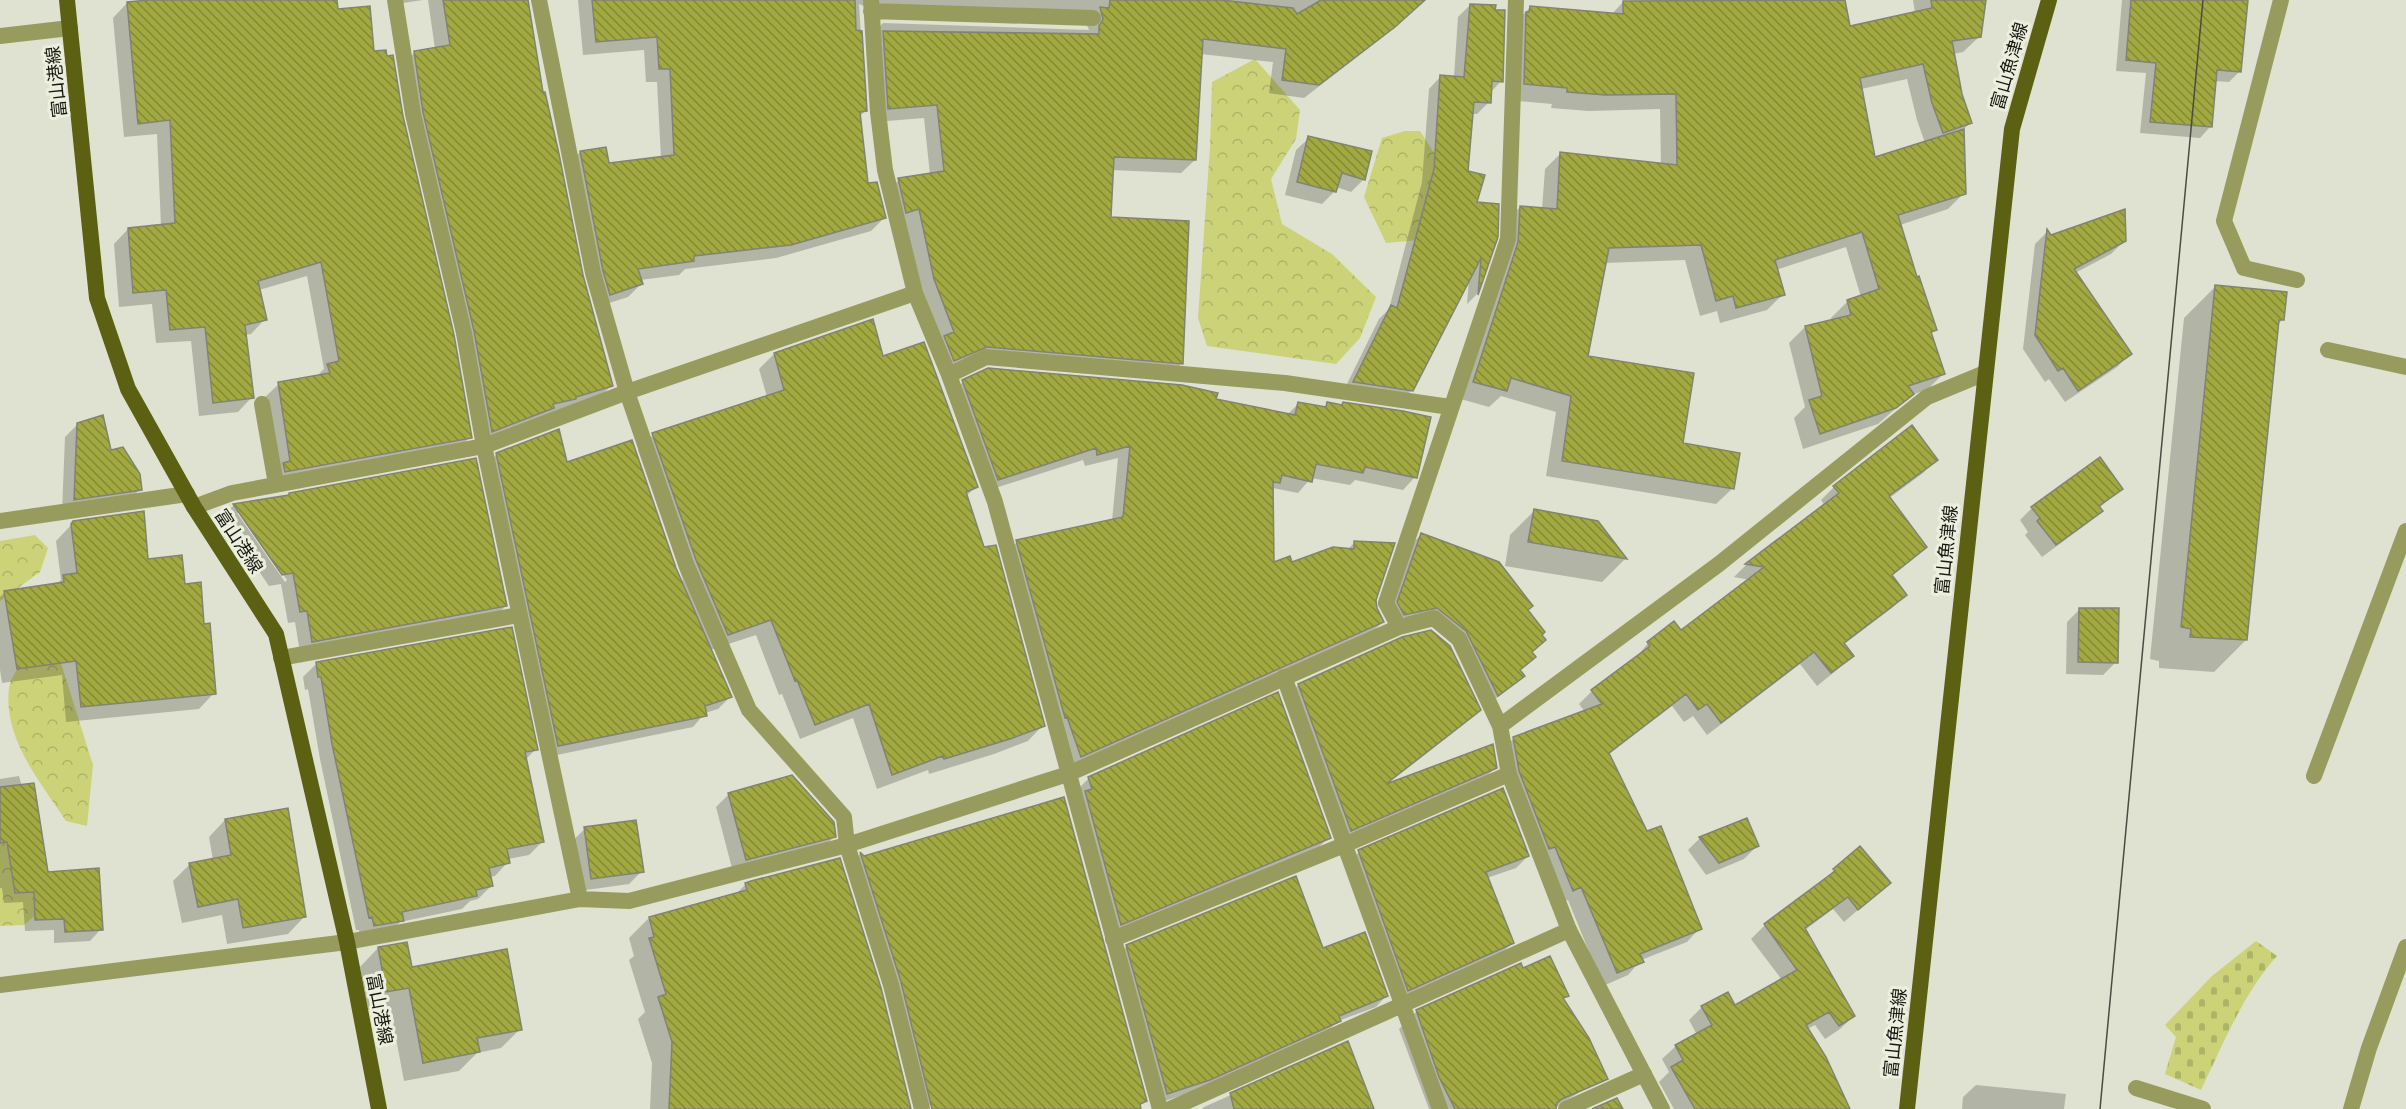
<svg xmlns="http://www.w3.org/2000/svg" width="2406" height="1109" viewBox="0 0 2406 1109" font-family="'Roboto Serif','Noto Sans JP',serif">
<defs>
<pattern id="forest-crowns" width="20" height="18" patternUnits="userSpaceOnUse" patternTransform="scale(1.5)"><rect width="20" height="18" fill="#cbd278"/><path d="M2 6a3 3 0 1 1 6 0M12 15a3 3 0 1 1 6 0" fill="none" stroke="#aeb467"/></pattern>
<pattern id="cemetery-stones" width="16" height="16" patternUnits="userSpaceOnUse" patternTransform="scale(1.5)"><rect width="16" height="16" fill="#cbd278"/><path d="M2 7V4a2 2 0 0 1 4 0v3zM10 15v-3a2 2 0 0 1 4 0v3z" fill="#aeb467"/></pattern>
<pattern id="building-back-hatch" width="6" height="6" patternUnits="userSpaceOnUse" patternTransform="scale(1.5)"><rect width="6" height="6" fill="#a2a941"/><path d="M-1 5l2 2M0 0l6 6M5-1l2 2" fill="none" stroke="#838935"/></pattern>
</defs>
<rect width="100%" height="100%" fill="#dfe2d0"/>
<path fill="url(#forest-crowns)" d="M 1255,59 L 1300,110 L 1296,139 L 1271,179 L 1282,224 L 1332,254 L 1376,297 L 1360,338 L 1336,364 L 1207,346 L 1198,318 L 1210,147 L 1212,82 Z
M 1405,131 L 1420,131 L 1450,178 L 1430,239 L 1386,243 L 1364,197 L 1382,138 Z
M 35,535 L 48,548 L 40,572 L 0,601 L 0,541 Z
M 55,644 L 93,765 L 87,826 L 66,821 C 40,781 3,739 9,688 C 11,675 25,659 31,647 Z
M 0,832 L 19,859 L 45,907 L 24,925 L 0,926 Z"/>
<path fill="url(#cemetery-stones)" d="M 2256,941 L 2277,956 C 2243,994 2223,1044 2201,1090 L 2165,1074 L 2176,1037 L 2165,1025 L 2212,976 Z"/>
<path fill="#0003" fill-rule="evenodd" d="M 166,0 L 336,0 L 336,10 L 372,52 L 401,117 L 470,437 L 456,452 L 271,486 L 264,398 L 279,384 L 316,377 L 324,369 L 307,276 L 259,290 L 265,319 L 251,334 L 245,335 L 252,397 L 238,412 L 199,416 L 191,341 L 156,343 L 152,304 L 119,307 L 114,244 L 128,229 L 161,226 L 157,134 L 124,137 L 113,18 L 127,3 Z
M 396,0 L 423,0 L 396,4 Z
M 428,0 L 527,0 L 542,94 L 581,275 L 611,386 L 598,399 L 479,444 L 401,66 L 414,53 L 435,49 Z
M 578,0 L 1425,0 L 1379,40 L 1304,98 L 1269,93 L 1273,62 L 1201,54 L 1195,160 L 1181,173 L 1111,170 L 1109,219 L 1182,363 L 1168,377 L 972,360 L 941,373 L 885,193 L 899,180 L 930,175 L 924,118 L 875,122 L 870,37 L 883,23 L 1089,30 L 1086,23 L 866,7 L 859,4 L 866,110 L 859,117 L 866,185 L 884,218 L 871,231 L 776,258 L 685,269 L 679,275 L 640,280 L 642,283 L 628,297 L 597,307 L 567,166 L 580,152 L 605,149 L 607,165 L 661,158 L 657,82 L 646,82 L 644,50 L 583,55 Z
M 1722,0 L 1844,1 L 1849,28 L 1915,13 L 1913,0 L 1984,0 L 1980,36 L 1963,52 L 1953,54 L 1961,95 L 1971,122 L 1963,130 L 1964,193 L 1948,209 L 1900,225 L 1916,279 L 1935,330 L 1930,335 L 1943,374 L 1927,390 L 1911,395 L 1878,424 L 1803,449 L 1794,418 L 1805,407 L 1789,343 L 1805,327 L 1832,321 L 1831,318 L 1847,302 L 1861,297 L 1846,247 L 1776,270 L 1783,294 L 1767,310 L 1720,323 L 1717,311 L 1700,316 L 1685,260 L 1605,263 L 1587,357 L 1681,444 L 1733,488 L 1716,504 L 1546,476 L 1556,412 L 1501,396 L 1489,407 L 1457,398 L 1504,223 L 1520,207 L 1542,209 L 1545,169 L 1561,153 L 1661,165 L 1660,109 L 1589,111 L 1551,108 L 1552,104 L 1508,100 L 1514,23 L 1531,7 L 1611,15 L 1623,2 ZM 1907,79 L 1917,120 L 1925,143 L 1874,159 L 1861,89 Z
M 2122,0 L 2210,0 L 2240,71 L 2229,82 L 2215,81 L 2210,127 L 2200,138 L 2140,133 L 2146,73 L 2116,71 Z
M 1470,5 L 1501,81 L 1490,93 L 1489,102 L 1477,114 L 1471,114 L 1466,172 L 1475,203 L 1496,237 L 1477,294 L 1467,304 L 1469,278 L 1412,390 L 1399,402 L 1342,394 L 1379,319 L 1389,309 L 1422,182 L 1429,89 L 1441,76 L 1454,77 L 1458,17 Z
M 1309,138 L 1364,179 L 1351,192 L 1336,187 L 1335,191 L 1322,204 L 1285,195 L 1296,150 Z
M 2047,232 L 2050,237 L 2124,241 L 2111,254 L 2075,273 L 2130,354 L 2117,367 L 2065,402 L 2049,379 L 2045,382 L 2023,349 L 2035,244 Z
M 2216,286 L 2282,320 L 2277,325 L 2246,640 L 2214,672 L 2159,668 L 2159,661 L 2150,659 L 2184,318 Z
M 774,354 L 882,358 L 977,486 L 966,496 L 1043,725 L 1028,741 L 994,754 L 929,774 L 928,770 L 877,789 L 853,718 L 800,739 L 782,694 L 779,695 L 756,635 L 710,650 L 730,697 L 718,709 L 705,713 L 693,727 L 547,757 L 485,466 L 497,454 L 566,464 L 680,581 L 683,580 L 638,450 L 653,435 L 767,397 L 759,369 Z
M 963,382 L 1214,400 L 1287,415 L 1298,404 L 1323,408 L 1328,404 L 1415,477 L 1403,490 L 1355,480 L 1350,485 L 1311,478 L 1298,493 L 1273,488 L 1272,565 L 1292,564 L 1347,550 L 1355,542 L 1374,600 L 1375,608 L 1383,622 L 1370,634 L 1068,768 L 1005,554 L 1017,542 L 1112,521 L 1118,458 L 1085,466 L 1083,460 L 986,491 L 951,394 Z
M 78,424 L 110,452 L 140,489 L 128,502 L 62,512 L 65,437 Z
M 1936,459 L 1923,473 L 1888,499 L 1925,547 L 1891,576 L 1905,595 L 1892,608 L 1843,645 L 1852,656 L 1838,669 L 1817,686 L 1800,664 L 1707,735 L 1693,716 L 1684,722 L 1672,706 L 1608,755 L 1646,833 L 1700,928 L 1687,942 L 1641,960 L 1628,975 L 1603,986 L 1568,900 L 1560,903 L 1500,752 L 1514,738 L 1585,712 L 1579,704 L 1592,691 L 1636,658 L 1648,643 L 1674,623 L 1681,632 L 1750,580 L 1734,577 L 1746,565 L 1825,506 L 1821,500 L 1834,487 Z
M 2121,489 L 2099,508 L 2101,511 L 2088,523 L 2042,557 L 2025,535 L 2028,532 L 2020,520 L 2032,508 Z
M 287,497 L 506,606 L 493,618 L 300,653 L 295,622 L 288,623 L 281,584 L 269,586 L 222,517 L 234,505 ZM 237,513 L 241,513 L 287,580 L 285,582 Z
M 1534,511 L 1597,522 L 1625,559 L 1602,582 L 1505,566 L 1510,535 Z
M 74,522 L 184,586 L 203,625 L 214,693 L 199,709 L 66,722 L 62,675 L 2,683 L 0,670 L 0,597 L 5,592 L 55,585 L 61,580 L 56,541 Z
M 1421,535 L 1544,640 L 1531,653 L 1534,657 L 1519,671 L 1523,675 L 1485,708 L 1453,644 L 1424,620 L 1385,615 L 1408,547 Z
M 2080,609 L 2116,662 L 2103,675 L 2066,674 L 2067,622 Z
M 316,664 L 536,749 L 525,760 L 543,841 L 529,855 L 508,859 L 508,862 L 495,876 L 489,877 L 491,886 L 478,899 L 470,901 L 462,909 L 400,922 L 388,934 L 361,939 L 359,930 L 356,930 L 320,759 L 308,689 L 305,690 L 303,677 Z
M 1298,685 L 1479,709 L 1466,722 L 1386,784 L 1496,767 L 1483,780 L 1338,842 L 1286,698 Z
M 19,776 L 47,873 L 101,929 L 90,941 L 54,943 L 54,930 L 25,931 L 23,902 L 4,903 L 2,888 L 0,888 L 0,779 Z
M 1089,778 L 1329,837 L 1316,850 L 1108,936 L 1076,791 Z
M 729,794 L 834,837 L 821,849 L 733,872 L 716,807 Z
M 225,820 L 304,917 L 288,934 L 227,944 L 222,915 L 182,923 L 173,881 L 190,864 L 213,860 L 209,837 Z
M 585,829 L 642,871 L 629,884 L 579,891 L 572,841 Z
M 1700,838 L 1757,846 L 1744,859 L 1706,875 L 1688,850 Z
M 1359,852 L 1528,856 L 1516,868 L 1487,878 L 1512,943 L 1500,955 L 1396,1002 L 1347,864 Z
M 860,854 L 1145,1101 L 1140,1106 L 1141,1109 L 994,1109 L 988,1089 L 919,1108 L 849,865 Z
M 1834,870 L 1889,883 L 1844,922 L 1833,909 L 1805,930 L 1854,1016 L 1840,1029 L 1825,1039 L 1815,1025 L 1807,1029 L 1849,1109 L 1674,1109 L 1659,1082 L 1669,1072 L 1662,1059 L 1676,1046 L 1697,1035 L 1689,1020 L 1702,1007 L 1735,1007 L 1782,980 L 1751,939 L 1765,925 L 1821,884 Z
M 746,884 L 902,1109 L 650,1109 L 652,1063 L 638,1019 L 645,1012 L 629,960 L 634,956 L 629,938 L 649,918 L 736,894 Z
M 1127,946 L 1322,950 L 1386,996 L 1376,1007 L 1338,1021 L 1328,1031 L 1186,1094 L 1156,1104 L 1116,957 Z
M 378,948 L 411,968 L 520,1029 L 501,1048 L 477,1053 L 459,1071 L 404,1081 L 390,1006 L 368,1010 L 360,967 Z
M 1520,965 L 1522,970 L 1567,995 L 1563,999 L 1586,1088 L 1553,1109 L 1429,1109 L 1399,1029 L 1416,1012 Z
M 1347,1043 L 1373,1109 L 1202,1109 L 1204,1107 Z
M 1976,1085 L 2066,1094 L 2064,1109 L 1962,1109 L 1963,1097 Z"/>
<path fill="url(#building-back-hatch)" stroke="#818373" stroke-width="1.5" d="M 149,0 L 337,0 L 338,9 L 370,6 L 374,51 L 386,50 L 387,56 L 393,55 L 403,116 L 454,335 L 472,438 L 285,472 L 283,463 L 290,461 L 278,382 L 330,373 L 327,364 L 339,361 L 321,262 L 258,281 L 267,320 L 245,325 L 254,398 L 213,403 L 205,327 L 170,330 L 166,290 L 133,293 L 128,228 L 175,223 L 170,120 L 138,124 L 127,2 Z
M 443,0 L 528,0 L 543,92 L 545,92 L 559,154 L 583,275 L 613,386 L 576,397 L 576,399 L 553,404 L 554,408 L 492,432 L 474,331 L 423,112 L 414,51 L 450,45 Z
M 592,0 L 855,0 L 856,30 L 862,31 L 867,111 L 860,112 L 868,183 L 877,182 L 886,218 L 791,245 L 694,256 L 694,261 L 638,269 L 643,284 L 610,295 L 603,271 L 580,151 L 606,147 L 609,163 L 674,155 L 670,69 L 659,69 L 657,37 L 596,42 Z
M 1110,0 L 1221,0 L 1293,8 L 1297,14 L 1321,0 L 1425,0 L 1395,27 L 1319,85 L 1282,80 L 1286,49 L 1203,39 L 1196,160 L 1114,157 L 1111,217 L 1189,221 L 1183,364 L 987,347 L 954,361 L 944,336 L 954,332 L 934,279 L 919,209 L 906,213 L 898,178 L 944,171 L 937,105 L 888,109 L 883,31 L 1099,34 L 1099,26 L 1103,19 L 1100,7 L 1109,8 Z
M 1845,0 L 1850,26 L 1932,8 L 1931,0 L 1986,0 L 1981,37 L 1952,41 L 1962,94 L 1972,123 L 1943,133 L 1932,103 L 1923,64 L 1860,78 L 1875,157 L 1964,129 L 1966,194 L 1898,215 L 1917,277 L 1919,276 L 1937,330 L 1931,332 L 1945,374 L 1908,386 L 1914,394 L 1896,408 L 1820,434 L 1809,400 L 1822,396 L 1805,326 L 1851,315 L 1847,300 L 1879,289 L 1862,232 L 1775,260 L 1785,295 L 1736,308 L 1733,296 L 1716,301 L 1701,245 L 1609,248 L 1588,356 L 1694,373 L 1683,443 L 1740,453 L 1734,489 L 1562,461 L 1571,396 L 1511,378 L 1507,391 L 1473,382 L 1518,242 L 1520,206 L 1557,209 L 1560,152 L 1677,165 L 1676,94 L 1606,95 L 1567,92 L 1567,88 L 1524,84 L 1526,12 L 1529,12 L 1530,6 L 1623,14 L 1623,1 Z
M 2131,0 L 2248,0 L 2241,72 L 2217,70 L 2212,127 L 2150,122 L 2156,63 L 2126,60 Z
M 1470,4 L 1496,5 L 1495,10 L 1505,10 L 1503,82 L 1492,81 L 1491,103 L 1474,102 L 1468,171 L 1485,175 L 1477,202 L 1499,204 L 1498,237 L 1478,295 L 1481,258 L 1413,391 L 1353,382 L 1391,305 L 1397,308 L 1434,169 L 1440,75 L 1464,77 Z
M 1308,136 L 1372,151 L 1365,180 L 1342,173 L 1336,192 L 1297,182 Z
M 2125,209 L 2126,241 L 2074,269 L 2132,354 L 2078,391 L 2063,368 L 2058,371 L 2035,335 L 2047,229 L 2051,235 Z
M 2215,285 L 2287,292 L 2284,320 L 2279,320 L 2247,640 L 2190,637 L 2191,629 L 2181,627 Z
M 873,319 L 883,356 L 924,342 L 978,487 L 966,492 L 984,547 L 996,545 L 1045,726 L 1010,739 L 944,759 L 943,756 L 892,775 L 869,704 L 815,725 L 797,680 L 795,681 L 771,620 L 728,635 L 696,560 L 652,433 L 784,390 L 774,353 Z
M 988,368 L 1182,385 L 1218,393 L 1216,399 L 1295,415 L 1298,402 L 1326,407 L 1327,402 L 1342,405 L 1343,402 L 1403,411 L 1431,417 L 1417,478 L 1365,467 L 1363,473 L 1316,464 L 1312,482 L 1282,475 L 1280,483 L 1273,482 L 1274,562 L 1290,556 L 1292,562 L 1333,547 L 1354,549 L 1354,541 L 1395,543 L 1376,600 L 1377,608 L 1384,622 L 1081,757 L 1067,717 L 1065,718 L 1016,540 L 1123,517 L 1130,446 L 1097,455 L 1096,448 L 998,480 L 962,380 Z
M 103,415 L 111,450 L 123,447 L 140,474 L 142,490 L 74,500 L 77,423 Z
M 1912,425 L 1938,460 L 1889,496 L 1927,547 L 1892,575 L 1907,595 L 1844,643 L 1854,656 L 1831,673 L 1814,652 L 1721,723 L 1707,704 L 1698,710 L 1686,694 L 1609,753 L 1647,831 L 1661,826 L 1702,929 L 1640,954 L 1644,962 L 1617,973 L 1581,887 L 1573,891 L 1555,847 L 1549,849 L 1519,771 L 1513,737 L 1602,704 L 1591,690 L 1650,646 L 1647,642 L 1674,621 L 1681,630 L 1764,567 L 1745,564 L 1839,493 L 1833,486 Z
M 559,429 L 567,462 L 632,440 L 676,568 L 732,697 L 705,706 L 707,716 L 558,746 L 496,453 Z
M 2100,457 L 2123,489 L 2099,506 L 2103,511 L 2056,545 L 2037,521 L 2040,518 L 2031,507 Z
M 476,458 L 507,606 L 312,642 L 307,611 L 300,612 L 293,573 L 282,575 L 233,504 L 289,495 L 289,493 Z
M 1534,509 L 1598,521 L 1627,559 L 1528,542 Z
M 144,511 L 148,559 L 182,555 L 185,584 L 201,582 L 204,624 L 210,623 L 216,694 L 81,707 L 76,661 L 17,669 L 4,591 L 64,582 L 63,575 L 77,573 L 71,524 L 73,521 Z
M 1421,533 L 1499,562 L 1533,606 L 1528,610 L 1545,632 L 1542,635 L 1546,640 L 1532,652 L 1536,657 L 1520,670 L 1525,676 L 1498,696 L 1466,631 L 1437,608 L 1404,615 L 1397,602 Z
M 2079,608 L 2119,608 L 2118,663 L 2078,662 Z
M 512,627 L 538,750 L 525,752 L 544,842 L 507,849 L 510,863 L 489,868 L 493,886 L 476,890 L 477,896 L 402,912 L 404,921 L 374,926 L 372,917 L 369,918 L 332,744 L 321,677 L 318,677 L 316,662 Z
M 1431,630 L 1450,646 L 1481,710 L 1386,784 L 1493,744 L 1497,768 L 1351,831 L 1298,684 L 1402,637 Z
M 1278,692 L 1331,838 L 1121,925 L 1085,791 L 1092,789 L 1088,777 Z
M 792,775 L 834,822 L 836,837 L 746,860 L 728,793 Z
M 34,783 L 48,872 L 99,868 L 103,930 L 65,932 L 64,919 L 35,920 L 34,892 L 15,893 L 7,842 L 0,843 L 0,787 Z
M 1503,788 L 1529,856 L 1486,872 L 1514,943 L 1408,991 L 1358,850 Z
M 1064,797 L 1147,1101 L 1140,1104 L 1141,1109 L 932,1109 L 901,982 L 860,852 L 864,856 Z
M 288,808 L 306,917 L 243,928 L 238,899 L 198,907 L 189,863 L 231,855 L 225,819 Z
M 1747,818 L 1759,846 L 1719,863 L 1699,837 Z
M 636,820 L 644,872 L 591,879 L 584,827 Z
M 1860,846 L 1891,883 L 1858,910 L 1848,897 L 1805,928 L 1855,1016 L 1839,1026 L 1829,1012 L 1806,1025 L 1826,1057 L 1850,1109 L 1695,1109 L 1671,1067 L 1683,1060 L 1675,1045 L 1712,1025 L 1701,1006 L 1728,992 L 1735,1005 L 1797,970 L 1764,924 L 1835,871 L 1833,869 Z
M 840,858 L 881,988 L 911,1109 L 669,1109 L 672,1042 L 658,997 L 666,994 L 649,938 L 654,937 L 649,917 L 747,890 L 745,883 L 751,881 Z
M 1296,876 L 1323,948 L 1365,932 L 1388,996 L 1339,1016 L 1341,1021 L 1210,1080 L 1167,1094 L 1126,945 Z
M 407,942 L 412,967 L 507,949 L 522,1030 L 477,1038 L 480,1052 L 423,1063 L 409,988 L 386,992 L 378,947 Z
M 1550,956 L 1569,996 L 1563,998 L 1589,1038 L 1608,1079 L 1562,1099 L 1557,1103 L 1556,1109 L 1455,1109 L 1439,1077 L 1416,1010 L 1521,963 L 1523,968 Z
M 1348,1041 L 1374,1109 L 1234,1109 L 1230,1093 Z
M 1617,1098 L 1623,1109 L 1592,1109 Z"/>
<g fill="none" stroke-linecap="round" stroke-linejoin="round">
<path stroke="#979c5e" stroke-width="16" d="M 2281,0 L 2224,221 L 2244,268 L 2297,280
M 0,36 L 70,28
M 1284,677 L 1440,1109
M 1113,939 L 1344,845 L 1509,774
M 1170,1109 L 1569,930
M 1566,1109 L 1644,1074"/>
<path stroke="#979c5e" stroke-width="16" d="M 395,0 L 413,114 L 464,333 L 484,446 L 580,899
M 539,0 L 593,273 L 627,392 L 686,564 L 749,710 L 844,817 L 847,845 L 891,985 L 922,1109
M 871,0 L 878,112 L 885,170 L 915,293 L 949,375 L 995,502 L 1160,1109
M 871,11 L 1093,18
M 2328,350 L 2406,367
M 949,375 L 986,357 L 1285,383 L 1450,407
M 262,404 L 276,484
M 194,507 L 232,493 L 484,446 L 627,392 L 915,293
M 0,521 L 187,494
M 1399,627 L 1386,603 L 1508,239 L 1516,0
M 281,658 L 519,615
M 1500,726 L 1719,564 L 1927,397 L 1985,373
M 2314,776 L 2406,531
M 0,985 L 347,942 L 580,899 L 629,901 L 847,845 L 1068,774 L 1399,627 L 1434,618 L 1459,639 L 1500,726 L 1509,774 L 1569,930 L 1662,1109
M 2136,1088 L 2203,1109
M 2351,1109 L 2369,1048 L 2406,947"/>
<path stroke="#5c6013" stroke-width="16" d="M 67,0 L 97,298 L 128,389 L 194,507 L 276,634 L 347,942 L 379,1109
M 1907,1109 L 2012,129 L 2049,0"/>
<path stroke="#4a4c43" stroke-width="1.5" d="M 2100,1109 L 2203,0"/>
</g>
<g text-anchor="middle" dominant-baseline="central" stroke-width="6" stroke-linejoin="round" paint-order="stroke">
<g font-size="18" fill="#161711" stroke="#ecefdd">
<text transform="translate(2009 66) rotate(-74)">富山魚津線</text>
<text transform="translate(56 82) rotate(-96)">富山港線</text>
<text transform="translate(239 541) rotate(57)">富山港線</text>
<text transform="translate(1946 550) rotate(-84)">富山魚津線</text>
<text transform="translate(380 1009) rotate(79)">富山港線</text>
<text transform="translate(1895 1033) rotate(-84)">富山魚津線</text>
</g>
</g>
</svg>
